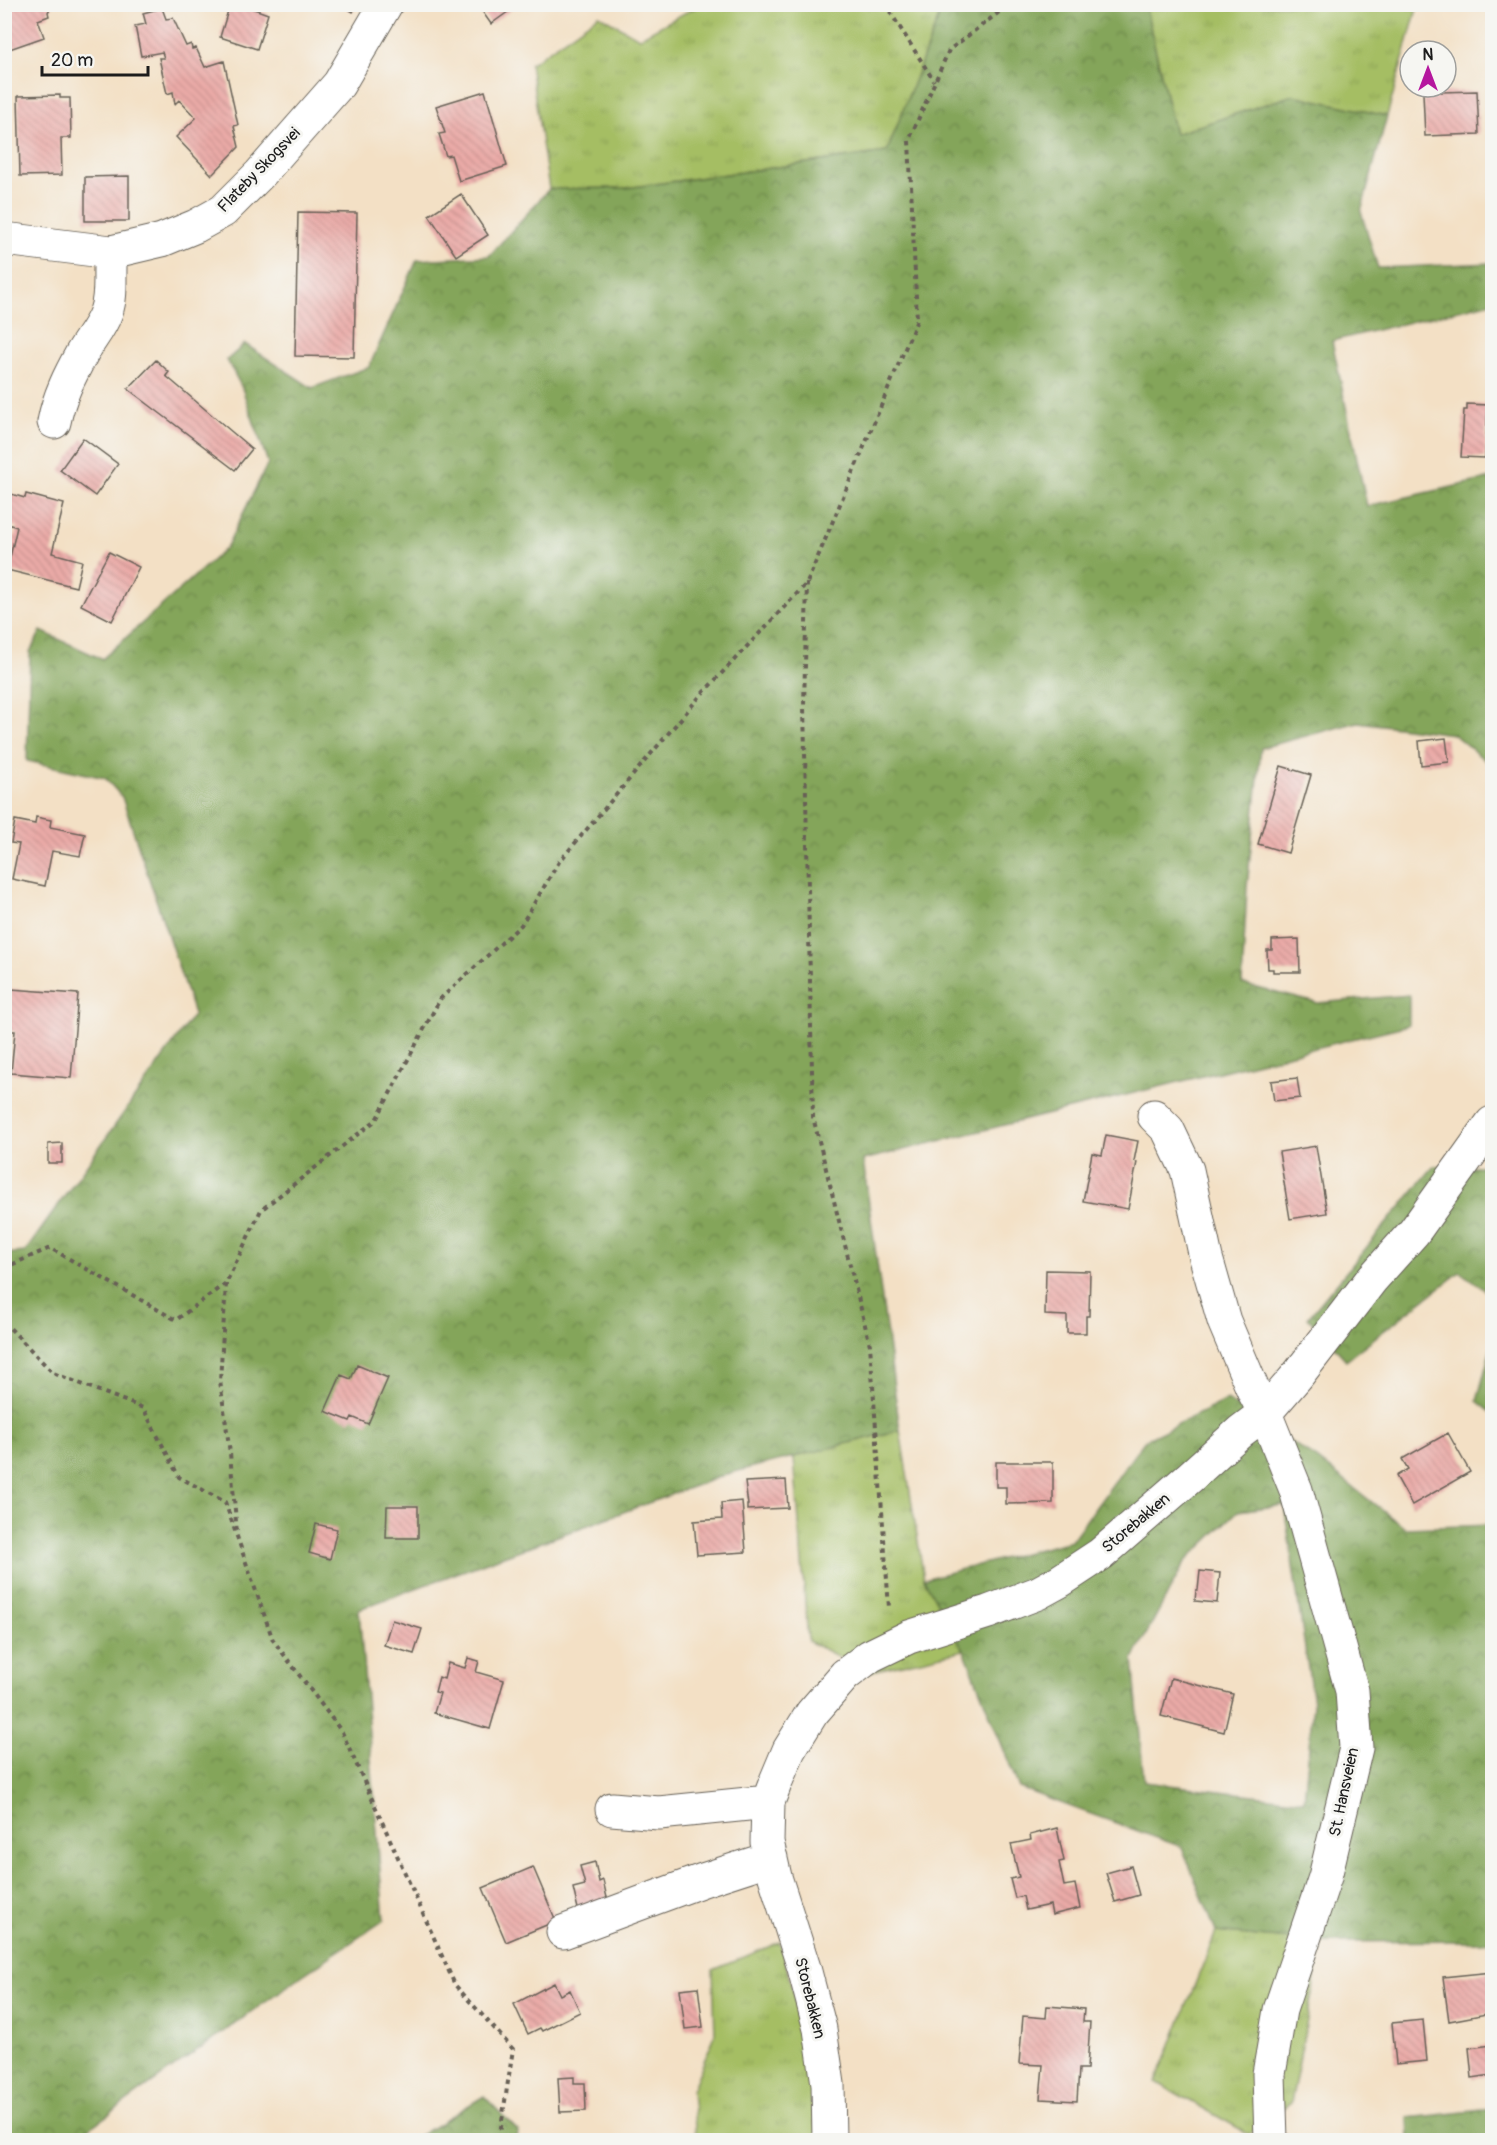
<svg xmlns="http://www.w3.org/2000/svg" width="1497" height="2145" viewBox="0 0 1497 2145" font-family="Pangolin,sans-serif">
<defs>
<pattern id="grass-tufts" width="24" height="20" patternUnits="userSpaceOnUse" patternTransform="scale(1.5)"><rect width="24" height="20" fill="#a5be64"/><path d="M3 7l-1-3M5 7V3M7 7l1-3M15 17l-1-3M17 17v-4M19 17l1-3" fill="none" stroke="#8da356"/></pattern>
<pattern id="forest-crowns" width="20" height="18" patternUnits="userSpaceOnUse" patternTransform="scale(1.5)"><rect width="20" height="18" fill="#84a55a"/><path d="M2 6a3 3 0 1 1 6 0M12 15a3 3 0 1 1 6 0" fill="none" stroke="#6b864a"/></pattern>
<pattern id="building-back-hatch" width="6" height="6" patternUnits="userSpaceOnUse" patternTransform="scale(1.5)"><rect width="6" height="6" fill="#eaaaa7"/><path d="M-1 5l2 2M0 0l6 6M5-1l2 2" fill="none" stroke="#c8928f"/></pattern>
</defs>
<rect width="100%" height="100%" fill="#f6f6f2"/>
<filter id="ink" filterUnits="userSpaceOnUse"><feTurbulence type="fractalNoise" baseFrequency=".0167" numOctaves="2"/><feDisplacementMap in="SourceGraphic" scale="12" xChannelSelector="R" yChannelSelector="G"/><feConvolveMatrix kernelMatrix="1 2 1 2 8 2 1 2 1" color-interpolation-filters="sRGB"/></filter>
<filter id="wash" filterUnits="userSpaceOnUse"><feTurbulence type="fractalNoise" baseFrequency=".008" numOctaves="4" result="noise"/><feDisplacementMap in="SourceGraphic" scale="24" xChannelSelector="R" yChannelSelector="G"/><feGaussianBlur stdDeviation="1.35" result="paint"/><feColorMatrix in="noise" values="0 0 0 0 0 0 0 0 0 0 0 0 0 0 0 0 0 1.4 0 .05"/><feComposite in="paint" operator="in"/></filter>
<g filter="url(#wash)">
<rect width="100%" height="100%" fill="#f3e0c5"/>
<path fill="url(#grass-tufts)" stroke="#606d40" stroke-width="1.5" d="M 699,5 L 939,5 L 940,14 L 887,152 L 626,188 L 549,189 L 530,64 L 599,15 L 639,38 Z
M 1145,5 L 1418,5 L 1387,116 L 1293,95 L 1175,134 Z
M 900,1430 L 924,1579 L 964,1650 L 868,1672 L 808,1641 L 794,1457 Z
M 1216,1932 L 1322,1942 L 1291,2103 L 1249,2134 L 1156,2082 Z
M 780,1942 L 817,2086 L 819,2140 L 696,2140 L 692,2090 L 715,2035 L 713,1970 Z"/>
<path fill="url(#forest-crowns)" stroke="#50603b" stroke-width="1.5" fill-rule="evenodd" d="M 939,5 L 1145,5 L 1175,134 L 1293,95 L 1387,116 L 1361,212 L 1378,268 L 1492,263 L 1492,302 L 1332,341 L 1367,506 L 1492,478 L 1492,766 L 1453,734 L 1358,722 L 1261,748 L 1247,887 L 1242,984 L 1317,1003 L 1409,995 L 1409,1025 L 863,1160 L 900,1430 L 730,1473 L 359,1609 L 384,1920 L 303,1975 L 73,2140 L 5,2140 L 4,1840 L 7,1838 L 4,1806 L 5,1254 L 25,1252 L 194,1014 L 122,797 L 105,778 L 27,761 L 30,652 L 41,631 L 102,659 L 226,548 L 268,463 L 242,388 L 227,360 L 245,344 L 312,388 L 369,367 L 417,260 L 489,256 L 549,189 L 626,188 L 887,152 L 940,14 Z
M 1434,1166 L 1492,1166 L 1492,1295 L 1460,1272 L 1346,1360 L 1308,1318 Z
M 1492,1344 L 1492,1413 L 1477,1401 Z
M 1227,1400 L 1317,1459 L 1405,1528 L 1492,1525 L 1492,1941 L 1322,1942 L 1216,1932 L 1182,1847 L 1019,1788 L 964,1650 L 924,1579 L 1071,1541 L 1145,1440 ZM 1284,1505 L 1313,1703 L 1304,1801 L 1144,1782 L 1133,1659 L 1185,1562 L 1238,1511 Z
M 484,2096 L 518,2131 L 517,2140 L 412,2140 Z
M 1492,2109 L 1492,2140 L 1409,2140 L 1408,2118 Z"/>
<g id="blocks">
<path fill="url(#building-back-hatch)" d="M 4,4 L 53,4 L 48,12 L 49,16 L 38,20 L 44,37 L 4,51 Z
M 230,4 L 240,4 L 268,14 L 257,49 L 220,37 Z
M 340,4 L 357,4 L 353,12 Z
M 477,4 L 519,4 L 491,24 Z
M 162,8 L 166,19 L 173,18 L 186,46 L 191,44 L 192,49 L 196,48 L 205,67 L 224,61 L 238,125 L 234,126 L 239,147 L 212,175 L 176,137 L 196,118 L 179,100 L 175,104 L 173,92 L 167,94 L 159,58 L 164,58 L 162,52 L 141,56 L 135,26 L 146,24 L 143,13 Z
M 1428,87 L 1441,87 L 1441,92 L 1477,91 L 1479,134 L 1425,136 L 1423,93 L 1428,93 Z
M 485,91 L 507,166 L 459,181 L 451,155 L 446,156 L 439,134 L 445,133 L 436,106 Z
M 60,95 L 60,98 L 70,98 L 71,138 L 61,138 L 62,175 L 20,176 L 18,96 Z
M 129,176 L 129,221 L 85,221 L 85,177 Z
M 461,194 L 488,235 L 456,256 L 429,215 Z
M 298,212 L 357,213 L 354,357 L 295,356 Z
M 4,273 L 9,273 L 7,298 L 4,298 Z
M 156,360 L 169,372 L 166,376 L 252,449 L 235,470 L 128,389 Z
M 1467,404 L 1488,405 L 1485,458 L 1461,457 L 1464,410 L 1467,410 Z
M 83,438 L 118,464 L 95,496 L 60,470 Z
M 11,494 L 25,498 L 26,494 L 64,504 L 52,553 L 82,561 L 76,587 L 7,570 L 17,527 L 4,523 Z
M 109,552 L 139,567 L 112,621 L 81,605 Z
M 1446,738 L 1449,762 L 1421,765 L 1419,741 Z
M 1281,766 L 1311,775 L 1288,853 L 1258,844 Z
M 36,817 L 51,820 L 50,827 L 85,834 L 80,856 L 52,851 L 45,886 L 12,879 L 19,844 L 11,843 L 15,820 L 35,824 Z
M 1299,939 L 1300,972 L 1273,972 L 1273,969 L 1268,969 L 1267,950 L 1272,950 L 1272,940 Z
M 11,989 L 78,994 L 71,1078 L 11,1073 L 15,1031 L 8,1031 Z
M 1297,1078 L 1300,1098 L 1274,1101 L 1271,1081 Z
M 1106,1135 L 1138,1141 L 1134,1161 L 1137,1162 L 1128,1209 L 1083,1201 L 1092,1153 L 1102,1155 Z
M 62,1143 L 62,1163 L 48,1163 L 48,1144 Z
M 1316,1146 L 1327,1213 L 1290,1219 L 1279,1152 Z
M 1046,1270 L 1090,1271 L 1089,1316 L 1086,1316 L 1086,1333 L 1067,1333 L 1067,1316 L 1045,1315 Z
M 357,1365 L 388,1378 L 368,1424 L 352,1417 L 350,1421 L 325,1411 L 341,1375 L 351,1379 Z
M 1448,1433 L 1470,1472 L 1412,1505 L 1396,1476 L 1408,1469 L 1402,1459 Z
M 996,1462 L 1053,1462 L 1053,1503 L 1006,1504 L 1006,1487 L 996,1487 Z
M 786,1480 L 788,1508 L 747,1510 L 747,1505 L 748,1505 L 745,1482 Z
M 742,1501 L 746,1552 L 697,1555 L 694,1521 L 722,1519 L 721,1503 Z
M 387,1506 L 418,1506 L 418,1538 L 386,1538 Z
M 316,1524 L 337,1529 L 330,1559 L 309,1553 Z
M 1200,1571 L 1220,1573 L 1217,1603 L 1195,1601 L 1196,1590 L 1198,1590 Z
M 392,1620 L 422,1629 L 414,1654 L 384,1645 Z
M 468,1658 L 479,1661 L 476,1672 L 504,1680 L 490,1729 L 434,1713 L 440,1693 L 435,1692 L 439,1677 L 444,1679 L 448,1663 L 465,1668 Z
M 1171,1678 L 1233,1694 L 1224,1732 L 1161,1716 Z
M 1057,1828 L 1064,1861 L 1059,1862 L 1064,1886 L 1075,1884 L 1080,1908 L 1052,1915 L 1050,1905 L 1026,1910 L 1023,1896 L 1015,1898 L 1010,1879 L 1019,1877 L 1011,1844 L 1031,1840 L 1030,1835 Z
M 595,1862 L 599,1882 L 603,1880 L 609,1907 L 579,1913 L 573,1888 L 585,1885 L 580,1866 Z
M 1131,1866 L 1139,1895 L 1115,1902 L 1106,1873 Z
M 533,1867 L 556,1921 L 506,1942 L 483,1888 Z
M 1492,1972 L 1492,2013 L 1449,2021 L 1443,1977 Z
M 554,1983 L 560,1995 L 570,1990 L 580,2012 L 542,2031 L 540,2028 L 528,2034 L 514,2004 Z
M 698,1987 L 703,2027 L 685,2029 L 680,1989 Z
M 1047,2006 L 1084,2009 L 1083,2022 L 1090,2022 L 1087,2069 L 1079,2069 L 1077,2101 L 1040,2099 L 1043,2065 L 1019,2064 L 1023,2016 L 1046,2018 Z
M 1423,2020 L 1427,2061 L 1396,2064 L 1392,2023 Z
M 1492,2045 L 1492,2075 L 1472,2078 L 1469,2048 Z
M 574,2077 L 574,2083 L 585,2083 L 586,2111 L 560,2112 L 558,2078 Z"/>
</g>
</g>
<g filter="url(#ink)">
<use href="#blocks" fill-opacity="0" stroke="#676157" stroke-width="1.5"/>
<g fill="none" stroke-linecap="round" stroke-linejoin="round">
<defs>
<path id="minor" d="M 4,239 L 111,252 L 162,240 L 196,226 L 223,211 L 260,174 L 339,84 L 386,4
M 54,422 C 59,396 70,375 82,353 C 90,339 101,327 106,312 C 113,293 108,272 111,252
M 1154,1116 L 1168,1130 L 1187,1170 L 1206,1258 L 1224,1321 L 1254,1392 L 1265,1413 L 1296,1490 L 1352,1691 L 1356,1748 L 1325,1877 L 1280,2010 L 1269,2074 L 1271,2140
M 612,1809 L 659,1813 L 768,1802
M 563,1932 L 703,1880 L 771,1858
M 829,2140 L 828,2084 L 820,2029 L 804,1968 L 775,1877 L 767,1842 L 768,1802 L 776,1781 L 789,1750 L 812,1713 L 845,1675 L 870,1656 L 909,1637 L 988,1612 L 1038,1593 L 1060,1581 L 1101,1554 L 1190,1477 L 1241,1431 L 1265,1413 L 1297,1376 L 1372,1279 L 1414,1232 L 1492,1123"/>
</defs>
<use href="#minor" stroke="#676157" stroke-width="35"/>
<path stroke="#676157" stroke-width="4" stroke-dasharray="4.5 4.5" stroke-linecap="butt" d="M 885,4 L 934,81
M 807,583 L 804,706 L 813,1117 L 870,1345 L 889,1608
M 4,1268 L 50,1248 L 176,1320 L 226,1283 L 261,1210 L 376,1120 L 440,999 L 521,925 L 559,862 L 701,695 L 807,583 L 917,320 L 909,140 L 949,50 L 1010,4
M 226,1284 L 220,1381 L 230,1453 L 237,1533
M 4,1322 L 53,1373 L 143,1408 L 179,1477 L 225,1502 L 273,1640 L 342,1732 L 455,1985 L 513,2049 L 499,2140"/>
<use href="#minor" stroke="#fff" stroke-width="33"/>
</g>
</g>
<g text-anchor="middle" dominant-baseline="central" stroke-width="6" stroke-linejoin="round" paint-order="stroke">
<g font-size="16" fill="#1c1c1c" stroke="#f6f6f2">
<text transform="translate(259 170) rotate(-46)">Flateby Skogsvei</text>
<text transform="translate(1136 1523) rotate(-40)">Storebakken</text>
<text transform="translate(1344 1792) rotate(-78)">St. Hansveien</text>
<text transform="translate(810 1998) rotate(76)">Storebakken</text>
</g>
</g>
<rect width="1497" height="2145" fill="none" stroke="#f6f6f2" stroke-width="24"/>
<g transform="translate(1428 69)"><circle r="28" fill="#f6f6f2" stroke="#9f9f9c" stroke-width="1.5"/>
<path d="M0-4.5L10 22L0 15L-10 22Z" fill="#b5179e"/>
<text y="-9" font-size="16" font-weight="bold" text-anchor="middle" fill="#1c1c1c">N</text>
</g>
<path d="M42 66v9h106v-9" fill="none" stroke="#1c1c1c" stroke-width="3"/>
<text x="51" y="66" font-size="18" fill="#1c1c1c" stroke="#f6f6f2" stroke-width="4.5" paint-order="stroke">20 m</text>
</svg>
